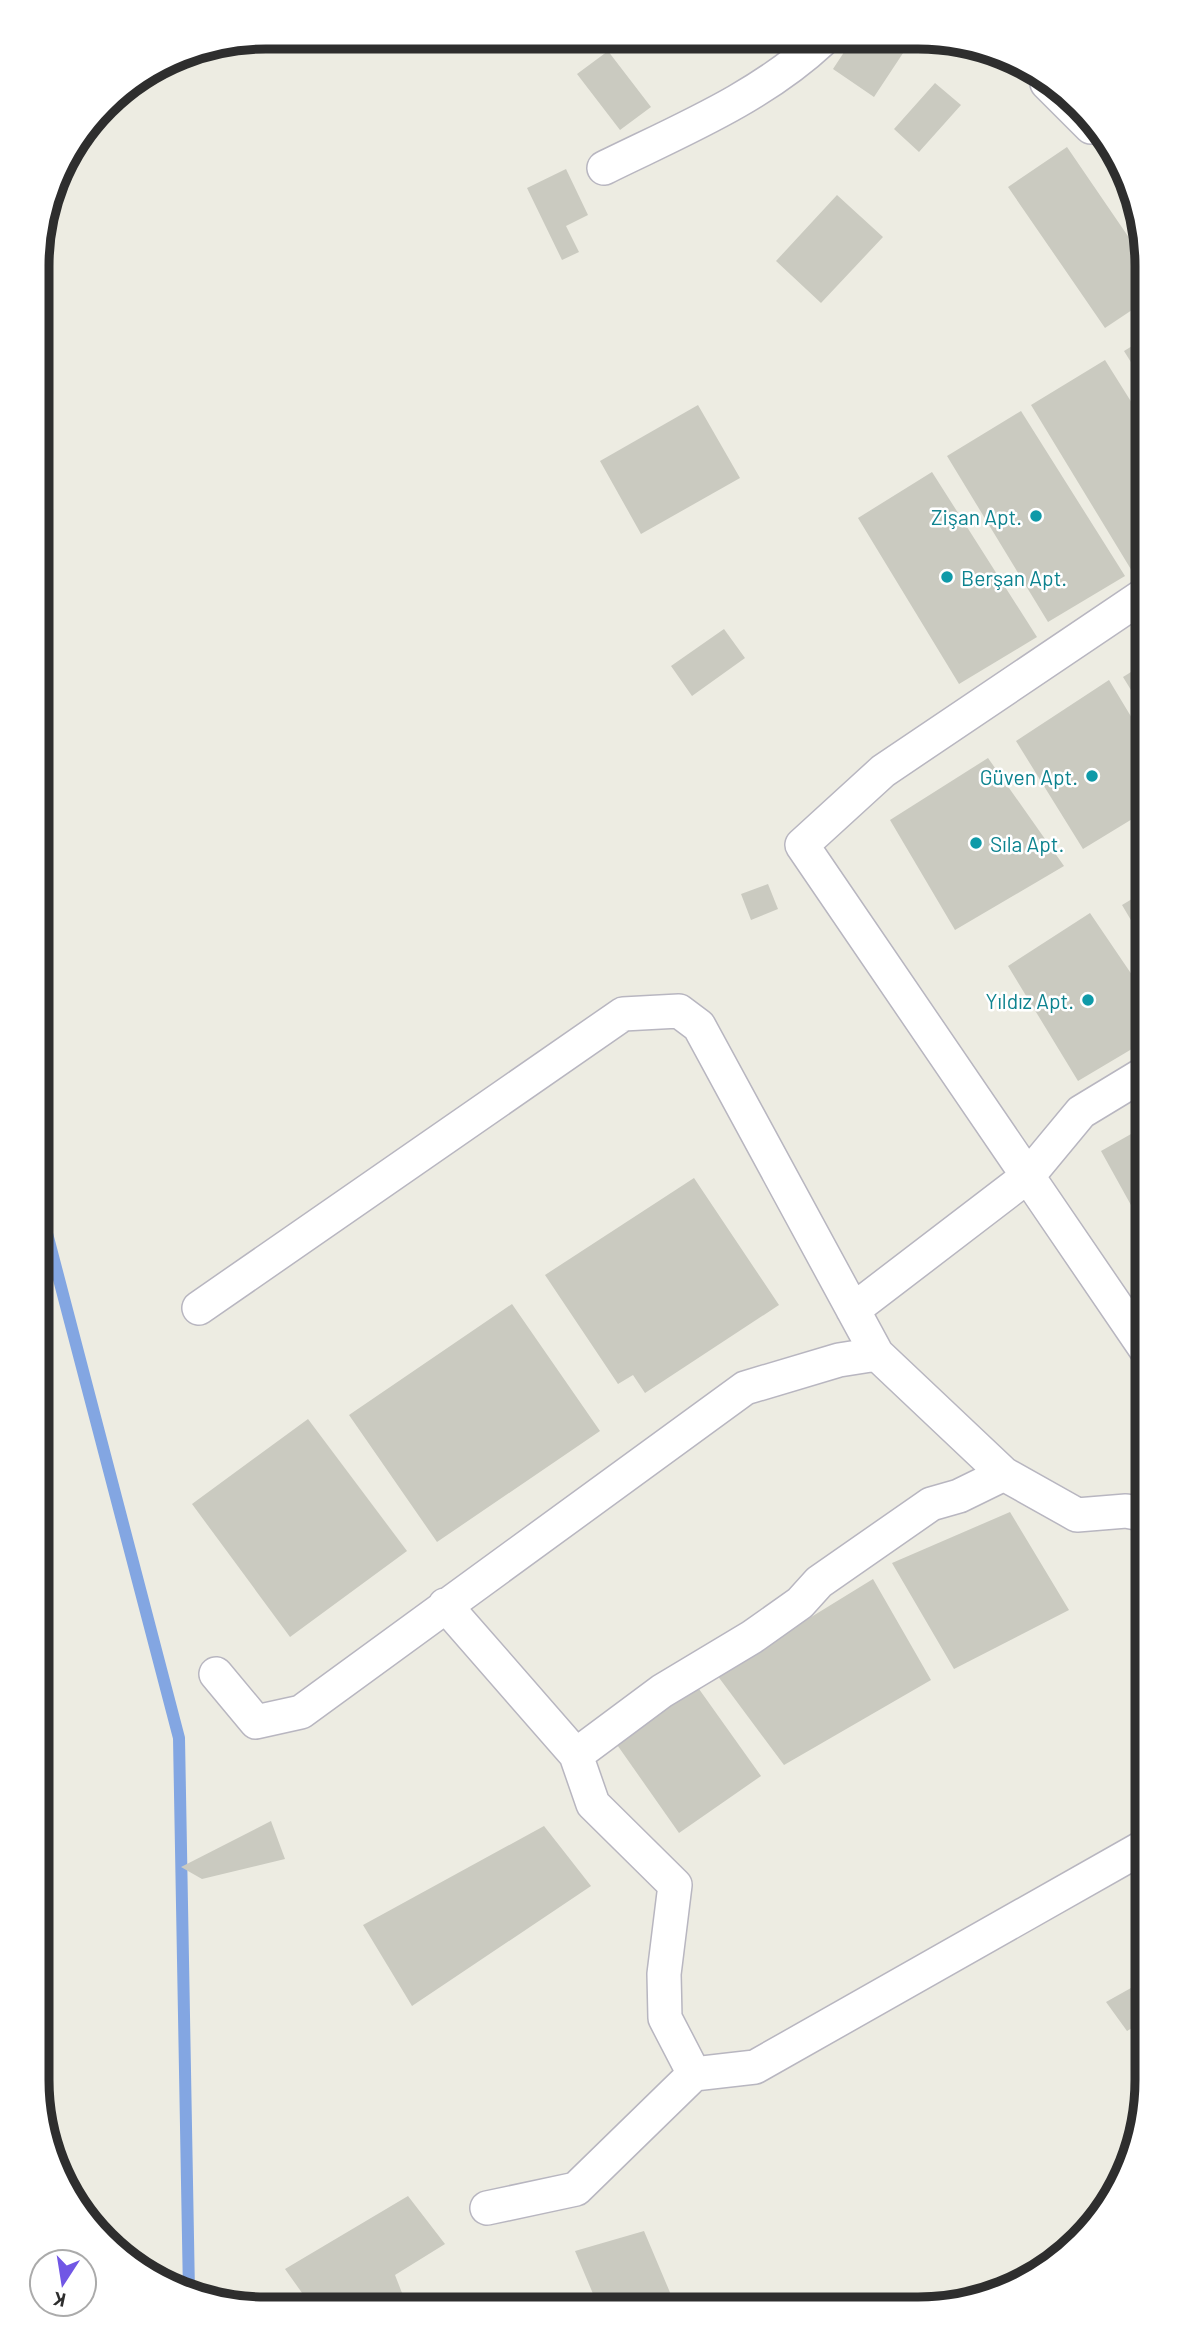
<svg xmlns="http://www.w3.org/2000/svg" width="1184" height="2346" viewBox="0 0 1184 2346" font-family="Barlow,sans-serif">
<rect width="100%" height="100%" fill="#edece2"/>
<g fill="none" stroke-linecap="round" stroke-linejoin="round">
<path stroke="#83a6e2" stroke-width="12" d="M 38,1199 L 179,1738 L 189,2293"/>
</g>
<path fill="#cacac0" d="M 852,40 L 904,41 L 909,44 L 874,97 L 833,69 Z
M 608,51 L 651,107 L 620,130 L 577,74 Z
M 935,83 L 961,105 L 919,152 L 894,129 Z
M 1067,147 L 1147,264 L 1147,300 L 1105,328 L 1008,187 Z
M 566,169 L 588,215 L 566,226 L 579,252 L 562,260 L 527,188 Z
M 837,195 L 883,237 L 821,303 L 776,261 Z
M 1147,337 L 1147,388 L 1124,351 Z
M 1105,360 L 1147,427 L 1147,562 L 1132,571 L 1031,405 Z
M 698,405 L 740,478 L 641,534 L 600,461 Z
M 1021,411 L 1125,576 L 1048,622 L 947,456 Z
M 932,472 L 1037,637 L 959,684 L 858,518 Z
M 724,629 L 745,658 L 692,696 L 671,666 Z
M 1147,662 L 1147,716 L 1123,677 Z
M 1109,680 L 1147,743 L 1147,810 L 1083,849 L 1016,741 Z
M 988,758 L 1064,866 L 955,930 L 890,820 Z
M 768,884 L 778,909 L 751,920 L 741,894 Z
M 1147,890 L 1147,947 L 1122,905 Z
M 1090,913 L 1147,997 L 1147,1040 L 1078,1081 L 1008,966 Z
M 1147,1125 L 1147,1234 L 1101,1151 Z
M 694,1178 L 779,1305 L 645,1393 L 633,1375 L 618,1384 L 545,1275 Z
M 512,1304 L 600,1431 L 437,1542 L 349,1415 Z
M 308,1419 L 407,1551 L 290,1637 L 192,1504 Z
M 1010,1512 L 1069,1610 L 954,1669 L 892,1563 Z
M 873,1579 L 931,1680 L 784,1765 L 717,1675 Z
M 699,1689 L 761,1776 L 679,1833 L 613,1739 Z
M 271,1821 L 285,1859 L 202,1879 L 181,1867 Z
M 544,1826 L 591,1886 L 412,2006 L 363,1925 Z
M 1147,1979 L 1147,2019 L 1127,2031 L 1106,2002 Z
M 408,2196 L 445,2244 L 395,2275 L 402,2293 L 361,2308 L 312,2307 L 285,2269 Z
M 644,2231 L 677,2309 L 599,2308 L 575,2251 Z"/>
<g fill="none" stroke-linecap="round" stroke-linejoin="round">
<defs>
<path id="street" d="M 1047,83 L 1091,127
M 604,168 C 679,131 760,98 822,40
M 199,1308 L 623,1014 L 679,1011 L 699,1026 L 877,1354 L 1004,1474 L 1077,1515 L 1126,1511 L 1147,1515
M 853,1310 L 1028,1176 L 1081,1112 L 1147,1072
M 1147,1351 L 802,845 L 883,771 L 1147,593
M 445,1605 L 576,1755 L 593,1804 L 675,1885 L 664,1974 L 665,2018 L 694,2074 L 576,2189 L 487,2208
M 216,1674 L 256,1722 L 301,1712 L 745,1388 L 839,1360 L 877,1354
M 576,1755 L 662,1691 L 752,1637 L 800,1603 L 819,1582 L 931,1504 L 959,1496 L 1004,1474
M 694,2074 L 755,2067 L 1147,1845"/>
</defs>
<use href="#street" stroke="#b8b6c0" stroke-width="36"/>
<use href="#street" stroke="#fff" stroke-width="33"/>
</g>
<g fill="#0f9aa8" stroke="#fff" stroke-width="2.5">
<circle cx="1036" cy="516" r="7"/>
<circle cx="947" cy="577" r="7"/>
<circle cx="1092" cy="776" r="7"/>
<circle cx="976" cy="843" r="7"/>
<circle cx="1088" cy="1000" r="7"/>
</g>
<g text-anchor="middle" dominant-baseline="central" stroke-width="5" stroke-linejoin="round" paint-order="stroke">
<g font-size="21" fill="#0d838f" stroke="#fff" text-anchor="end">
<text x="1022" y="516">Zişan Apt.</text>
<text x="961" y="577" text-anchor="start">Berşan Apt.</text>
<text x="1078" y="776">Güven Apt.</text>
<text x="990" y="843" text-anchor="start">Sıla Apt.</text>
<text x="1074" y="1000">Yıldız Apt.</text>
</g>
</g>
<path d="M0 0H1184V2346H0ZM266 49H918A217 217 0 0 1 1135 266V2080A217 217 0 0 1 918 2297H266A217 217 0 0 1 49 2080V266A217 217 0 0 1 266 49Z" fill="#fff" fill-rule="evenodd"/>
<path fill="none" stroke="#2e2e2e" stroke-width="9" d="M266 49H918A217 217 0 0 1 1135 266V2080A217 217 0 0 1 918 2297H266A217 217 0 0 1 49 2080V266A217 217 0 0 1 266 49Z"/>
<g transform="translate(63 2283) rotate(192)"><circle r="33" fill="#ffffff" stroke="#ababab" stroke-width="2"/>
<path d="M0-5L12 26L0 18L-12 26Z" fill="#7157e5"/>
<text y="-10" font-size="19" font-weight="bold" text-anchor="middle" fill="#2e2e2e">K</text>
</g>
</svg>
